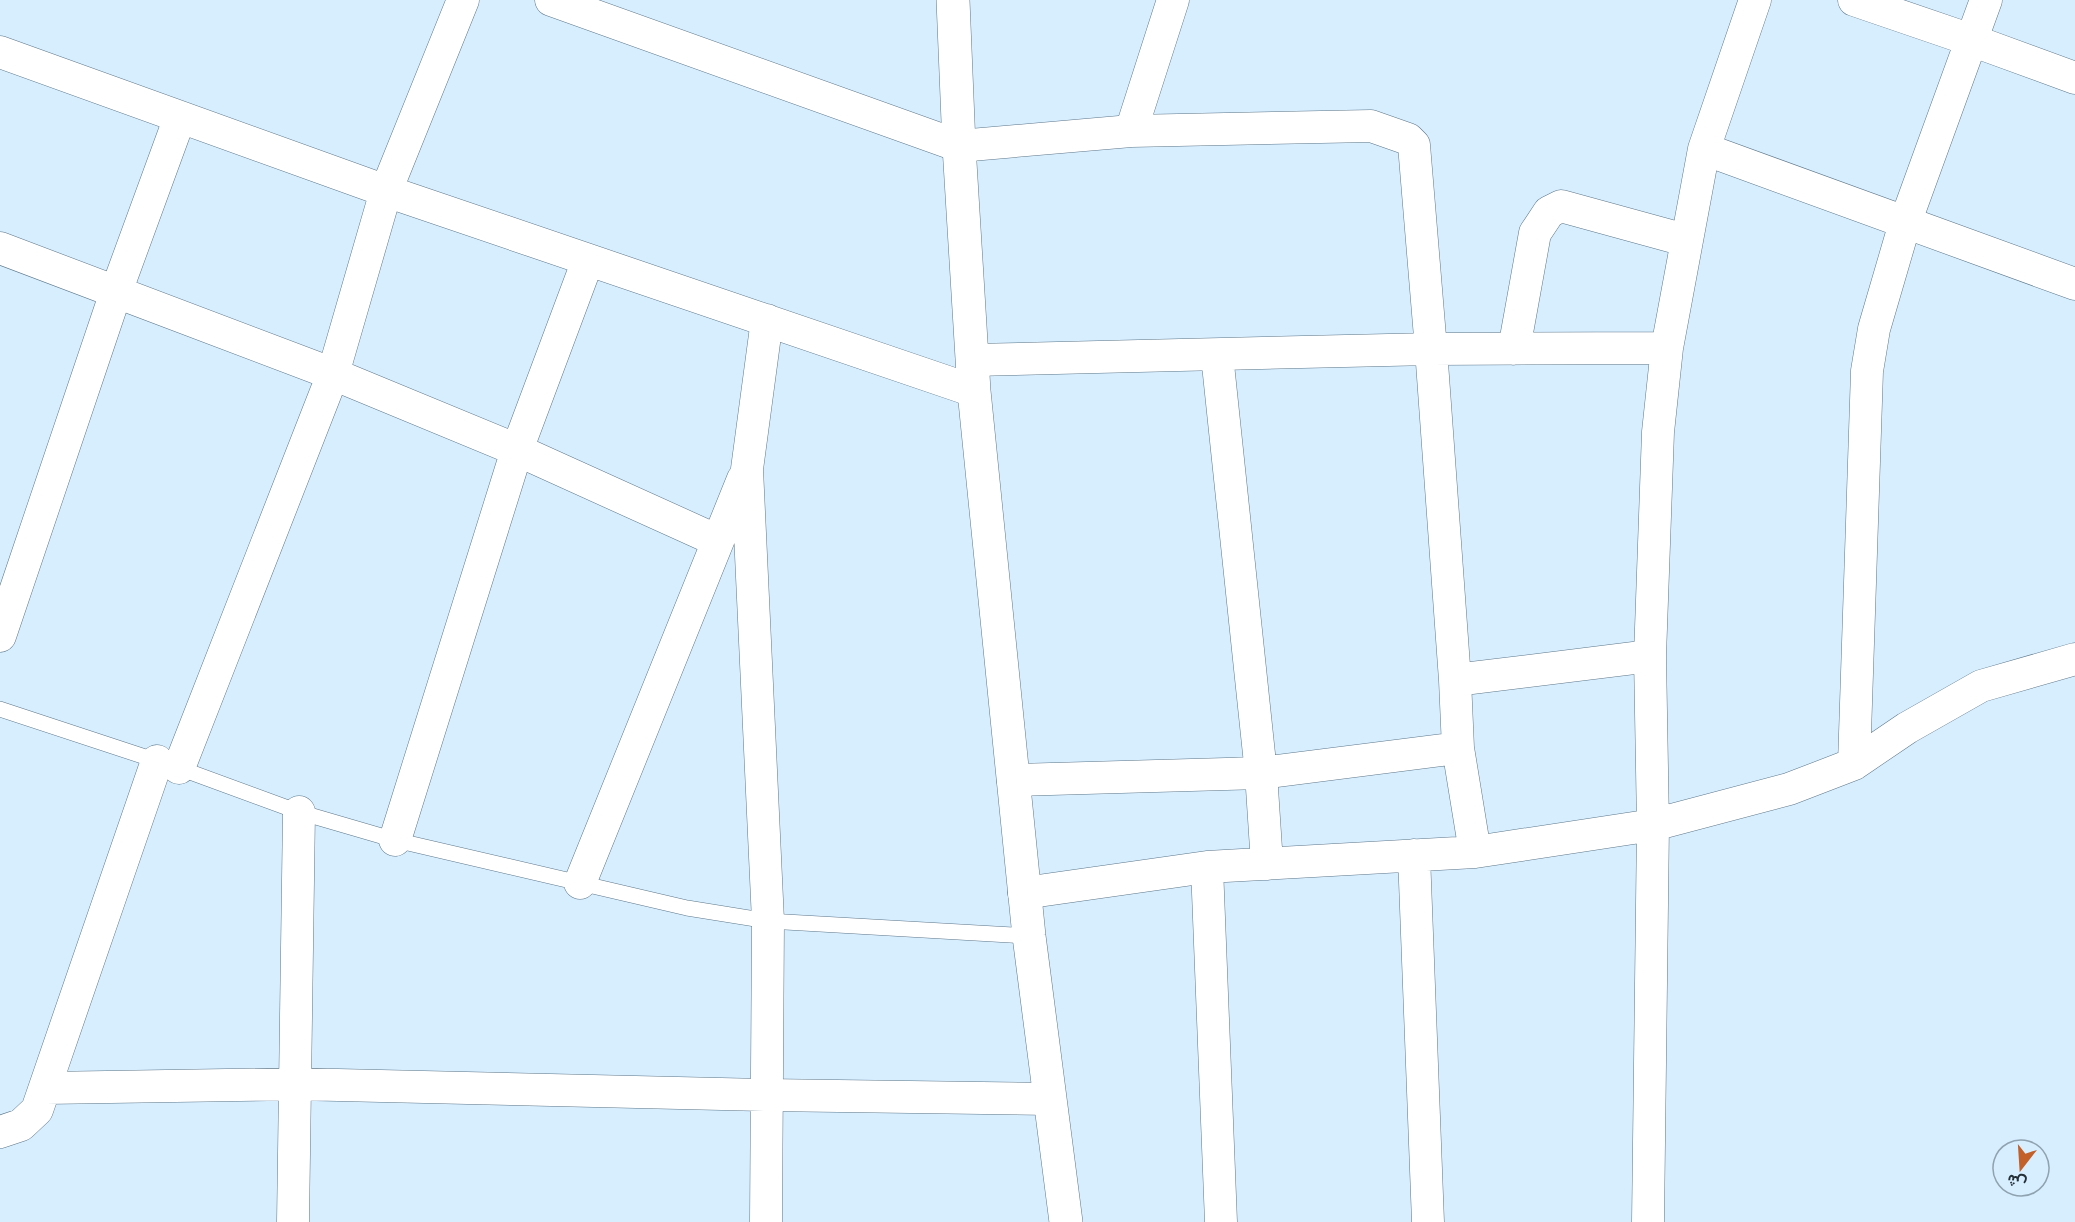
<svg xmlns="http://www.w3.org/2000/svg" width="2075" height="1222" viewBox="0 0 2075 1222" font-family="'Nunito Sans',Vazirmatn,sans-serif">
<rect width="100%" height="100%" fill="#d7eeff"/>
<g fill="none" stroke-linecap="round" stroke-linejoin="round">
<defs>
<path id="service" d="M 0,709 L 179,768 L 299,812 L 395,840 L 687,908 L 768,921 L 1029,936"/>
<path id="minor" d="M 551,0 L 959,146 L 1131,131 L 1371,126 L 1408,139 L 1414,145 L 1431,349 L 1455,680 L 1458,748 L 1475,852
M 1755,0 L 1704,149 L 2075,284
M 1854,0 L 1971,40 L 2075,78
M 0,52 L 386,191 L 974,391
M 1131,131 L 1173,0
M 0,248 L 333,374 L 517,450 L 718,541
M 1514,349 L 1535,233 L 1549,212 L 1561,206 L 1685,240
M 1217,355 L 1261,773 L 1267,864
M 973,360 L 1431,349 L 1667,348
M 0,636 L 116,292 L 180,117
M 1455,680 L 1650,656
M 1854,764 L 1867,371 L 1874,329 L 1905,223 L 1986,0
M 179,768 L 333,374 L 386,191 L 463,0
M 1013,780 L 1261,773 L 1458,748
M 395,840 L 517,450 L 588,260
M 1414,855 L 1428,1222
M 1207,867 L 1221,1222
M 580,883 L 743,479
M 1024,893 L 1207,867 L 1475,852 L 1653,825 L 1789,789 L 1854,764 L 1907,728 L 1981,686 L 2075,659
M 46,1088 L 295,1084 L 767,1095 L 1050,1099
M 0,1132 L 21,1125 L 37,1110 L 157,761
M 293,1222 L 299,812
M 766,1222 L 768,921 L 747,469 L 767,320
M 1648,1222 L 1653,825 L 1650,656 L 1658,432 L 1667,348 L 1704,149"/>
<path id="tertiary" d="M 953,0 L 959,146 L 974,391 L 1029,936 L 1066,1222"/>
</defs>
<use href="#service" stroke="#5d7789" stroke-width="16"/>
<use href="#minor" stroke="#5d7789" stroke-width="33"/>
<use href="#tertiary" stroke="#5d7789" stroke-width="34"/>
<use href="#service" stroke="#fff" stroke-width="15"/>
<use href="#minor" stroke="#fff" stroke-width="32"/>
<use href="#tertiary" stroke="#fff" stroke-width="33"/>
</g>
<g transform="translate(2021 1168) rotate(197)"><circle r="28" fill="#d7eeff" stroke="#8fa2af" stroke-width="1.5"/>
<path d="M0-4.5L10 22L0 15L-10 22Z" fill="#c35f28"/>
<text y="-9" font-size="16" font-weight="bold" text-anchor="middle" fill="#242f37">ش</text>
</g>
</svg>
